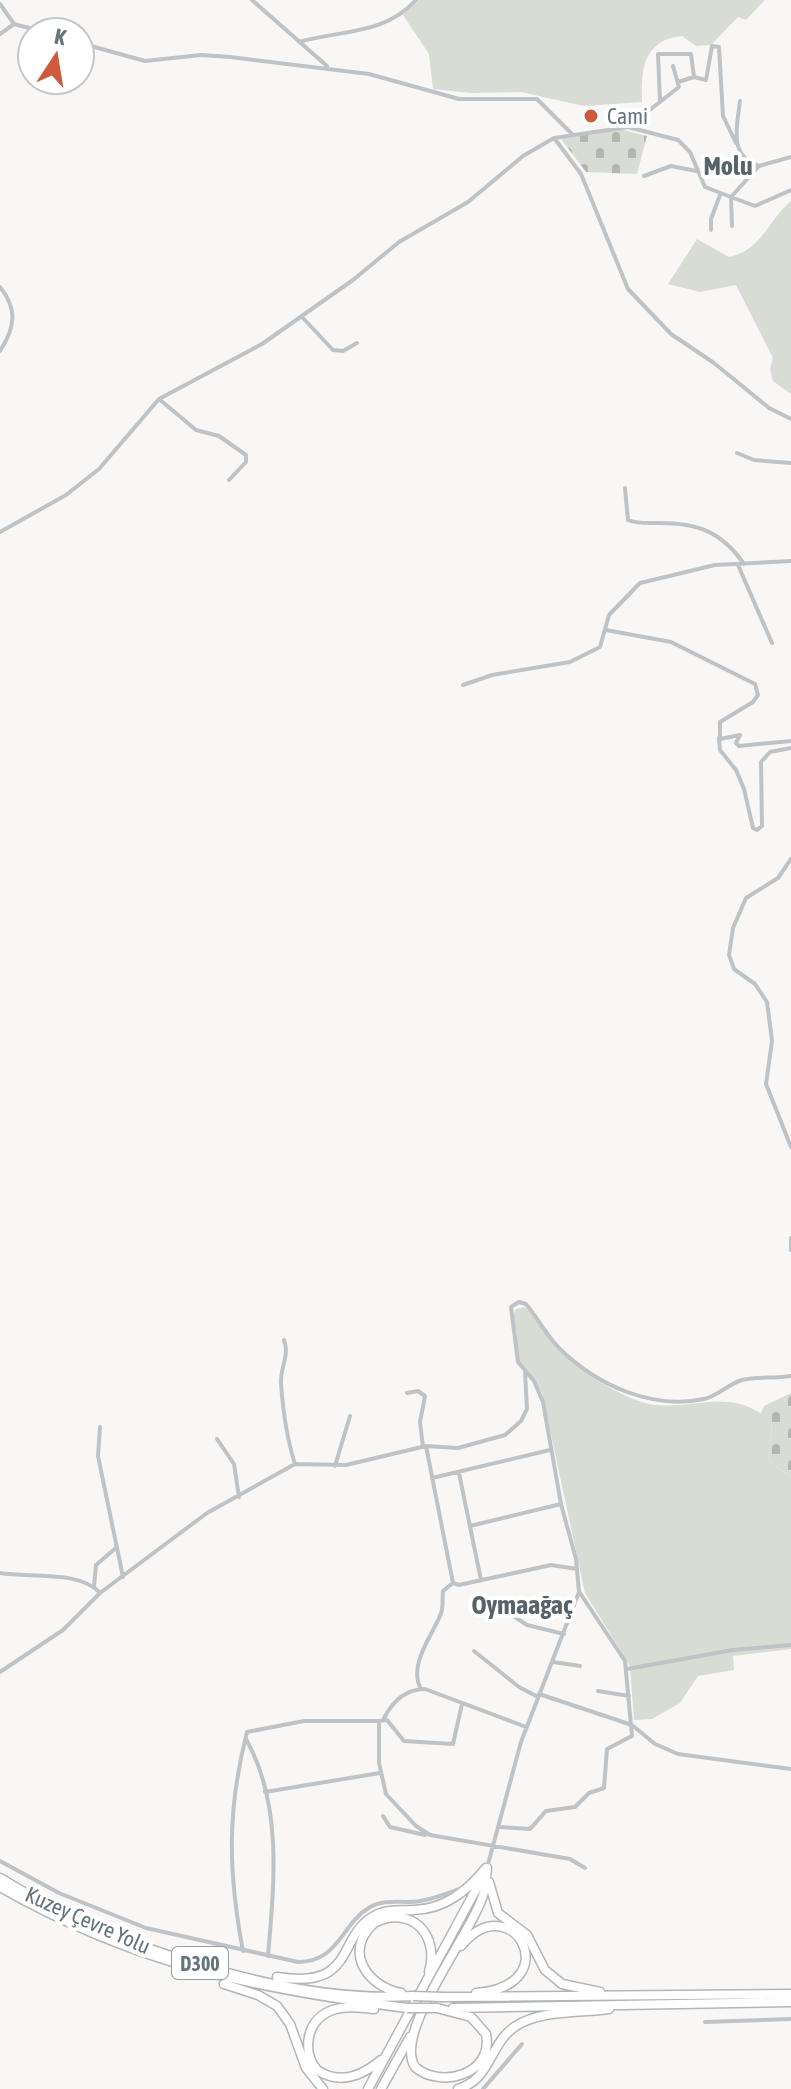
<svg xmlns="http://www.w3.org/2000/svg" width="791" height="2089" viewBox="0 0 791 2089" font-family="'Asap Condensed',sans-serif">
<defs>
<pattern id="cemetery-stones" width="16" height="16" patternUnits="userSpaceOnUse" patternTransform="scale(2)"><rect width="16" height="16" fill="#d8dcd5"/><path d="M2 7V4a2 2 0 0 1 4 0v3zM10 15v-3a2 2 0 0 1 4 0v3z" fill="#b3b7b2"/></pattern>
</defs>
<rect width="100%" height="100%" fill="#f8f7f5"/>
<path fill="#d8dcd5" d="M 419,0 L 765,0 L 746,20 L 738,17 L 711,45 L 696,46 L 682,36 C 643,40 641,70 642,102 L 584,106 L 521,92 L 470,93 L 433,89 L 429,54 L 403,15 Z
M 791,201 L 791,394 L 773,381 L 770,369 L 773,358 L 736,285 L 700,292 L 668,284 L 697,239 L 729,257 C 762,250 768,220 791,201 Z
M 524,1307 C 537,1313 544,1334 554,1345 C 575,1369 607,1388 636,1400 C 684,1419 725,1380 772,1422 L 769,1461 L 791,1477 L 791,1649 L 733,1656 L 734,1670 L 698,1676 L 680,1703 L 652,1719 L 634,1720 L 630,1666 L 585,1593 L 542,1393 C 536,1381 524,1372 519,1361 C 514,1350 510,1318 516,1309 Z"/>
<path fill="url(#cemetery-stones)" d="M 620,129 L 647,136 L 637,174 L 586,172 L 561,139 Z
M 791,1393 L 791,1477 L 769,1461 L 772,1423 L 761,1413 L 764,1406 Z"/>
<g fill="none" stroke-linecap="round" stroke-linejoin="round">
<defs>
<path id="highway" d="M 0,1878 C 108,1945 286,2004 413,1996
M 489,1882 L 498,1913 L 527,1935 L 545,1970 L 562,1984 L 600,1992
M 0,1887 C 134,1964 256,1989 407,2008
M 461,1946 C 512,1884 569,1986 476,1993
M 277,1977 C 360,1990 334,1934 378,1914 C 390,1909 401,1911 414,1910 C 445,1909 467,1891 486,1868
M 224,1984 L 258,1995 L 277,2006 L 290,2024 L 306,2068 L 323,2089
M 401,1993 C 367,1986 343,1952 374,1923 C 411,1904 440,1935 429,1972
M 443,1997 L 791,1994
M 437,2008 L 471,2017 L 486,2034 C 494,2075 440,2089 415,2067 C 392,2031 474,1932 484,1892 C 486,1884 486,1876 487,1868
M 453,2008 L 791,2002
M 374,2009 C 360,2008 343,2005 330,2011 C 306,2021 302,2052 317,2070 C 339,2085 362,2076 381,2060
M 368,2089 L 480,1882
M 381,2089 L 410,2037
M 458,2089 C 492,2079 489,2043 516,2026 C 540,2010 581,2013 609,2009"/>
</defs>
<use href="#highway" stroke="#b3b6b9" stroke-width="11"/>
<path stroke="#bfc3c6" stroke-width="4" d="M 252,0 L 327,66
M 0,4 L 14,24 L 44,32
M 0,34 L 14,24
M 299,42 C 340,30 385,35 416,0
M 80,43 L 145,61 L 201,55 L 230,57 L 369,74 L 459,99 L 537,99 L 571,133
M 678,82 L 694,77 L 706,80 L 712,46 L 719,47 L 723,116 L 736,143
M 660,101 L 658,54 L 691,54 L 694,77
M 740,101 C 737,128 728,155 759,166 L 791,157
M 628,127 L 679,87 L 673,66
M 555,139 L 581,174 L 628,289 L 671,334 L 714,363 L 769,408 L 791,419
M 644,176 L 671,166 L 696,171
M 732,226 L 731,197 L 755,206 L 791,190
M 711,230 L 711,219 L 720,195
M 0,287 C 18,309 15,328 0,351
M 302,317 L 333,350 L 343,351 L 357,343
M 159,399 L 196,430 L 219,436 L 246,455 L 246,462 L 229,480
M 737,453 L 754,460 L 791,463
M 625,488 L 628,520 C 638,524 648,523 659,523 C 697,523 721,531 744,564
M 0,532 L 66,495 L 99,469 L 159,399 L 262,344 L 353,280 L 399,242 L 468,202 L 523,156 L 554,138 L 628,127 L 678,140 L 690,152 L 705,187 L 731,197 L 759,166
M 738,565 L 772,643
M 606,630 L 671,642 L 755,684 L 758,695 L 753,702 L 720,722 L 720,739 L 740,735 L 736,743 L 739,746 L 791,741
M 463,685 L 492,675 L 570,662 L 600,647 L 609,615 L 640,583 L 715,565 L 791,561
M 719,738 L 720,750 L 736,770 L 744,789 L 753,828 L 757,830 L 762,826 L 761,762 L 770,752 L 791,748
M 791,859 L 778,878 L 746,898 L 733,928 L 729,955 L 734,969 L 755,984 L 767,1002 L 772,1041 L 766,1084 L 791,1147
M 791,1238 L 791,1250
M 284,1340 C 290,1356 280,1367 281,1383 C 283,1412 286,1436 295,1464
M 407,1393 L 418,1391 L 425,1396 L 420,1422 L 423,1447
M 100,1427 L 98,1456 L 123,1577
M 217,1439 L 234,1464 L 239,1497
M 426,1446 L 453,1583 L 459,1585 L 551,1565 L 577,1569
M 335,1466 L 350,1416
M 459,1473 L 481,1580
M 432,1478 L 550,1450
M 470,1526 L 561,1504
M 0,1573 C 28,1578 80,1570 100,1593
M 94,1586 L 96,1565 L 117,1547
M 512,1615 L 527,1625 L 564,1634
M 474,1651 L 519,1687 L 538,1697
M 553,1662 L 580,1666
M 627,1669 L 733,1650 L 791,1645
M 0,1672 L 63,1630 L 100,1593 L 207,1513 L 295,1464 L 346,1465 L 426,1446 L 458,1448 L 505,1435 L 521,1421 L 527,1409 L 525,1372
M 421,1689 C 408,1666 431,1637 440,1616 C 444,1608 442,1600 443,1591 L 453,1583
M 598,1691 L 629,1696
M 539,1694 L 632,1725 L 655,1744 L 678,1754 L 791,1769
M 462,1704 L 453,1744 L 404,1741 L 387,1720 L 379,1721 L 379,1763 L 386,1794 L 416,1826 L 430,1835 L 570,1859 L 585,1868
M 384,1718 C 393,1701 406,1689 425,1689 L 526,1727
M 246,1739 C 283,1805 274,1884 268,1956
M 265,1792 L 380,1773
M 383,1816 L 390,1827 L 425,1835
M 500,1827 L 530,1829 L 546,1811 L 575,1807 L 589,1793 L 604,1788 L 607,1749 L 632,1736 L 625,1661 L 580,1593
M 0,1861 L 59,1893 L 146,1928 L 298,1962 C 339,1962 341,1924 370,1907 C 386,1898 404,1904 420,1901 C 435,1899 449,1892 463,1888
M 487,1868 L 521,1742 L 579,1592 L 576,1559 L 561,1504 L 543,1402 L 534,1381 L 518,1362 L 511,1307 L 519,1302 L 526,1304 C 538,1318 546,1335 559,1348 C 596,1385 652,1410 704,1399 C 718,1396 728,1384 742,1380 C 758,1376 775,1379 791,1376
M 243,1951 C 228,1872 227,1810 247,1732 L 304,1721 L 379,1721
M 705,2022 L 791,2019
M 483,2089 L 522,2044"/>
<use href="#highway" stroke="#fff" stroke-width="8"/>
<defs>
<path id="highway-bridge" d="M 413,1996 L 443,1997
M 407,2008 L 437,2008"/>
</defs>
<use href="#highway-bridge" stroke="#b3b6b9" stroke-width="11" stroke-linecap="butt"/>
<use href="#highway-bridge" stroke="#fff" stroke-width="8"/>
</g>
<circle fill="#cd5a3f" stroke="#fff" stroke-width="3" cx="591" cy="116" r="8"/>
<g text-anchor="middle" dominant-baseline="central" stroke-width="8" stroke-linejoin="round" paint-order="stroke">
<rect fill="#fff" stroke="#949ea3" stroke-width="2" x="172" y="1947" width="56" height="32" rx="6"/>
<g font-size="20" font-weight="bold" fill="#66747c">
<text x="200" y="1963">D300</text>
</g>
<g font-size="22" fill="#66747c" stroke="#fff" text-anchor="start">
<text x="607" y="116">Cami</text>
</g>
<g font-size="22" fill="#66747c" stroke="#fff">
<text transform="translate(88 1920) rotate(24)">Kuzey Çevre Yolu</text>
</g>
<g font-size="26" font-weight="bold" fill="#576269" stroke="#fff">
<text x="728" y="166">Molu</text>
<text x="522" y="1605">Oymaağaç</text>
</g>
</g>
<g transform="translate(56 56) rotate(12)"><circle r="38" fill="#ffffff" stroke="#c2c7cb" stroke-width="2"/>
<path d="M0-6L14 30L0 20L-14 30Z" fill="#cd5a3f"/>
<text y="-12" font-size="22" font-weight="bold" text-anchor="middle" fill="#66747c">K</text>
</g>
</svg>
